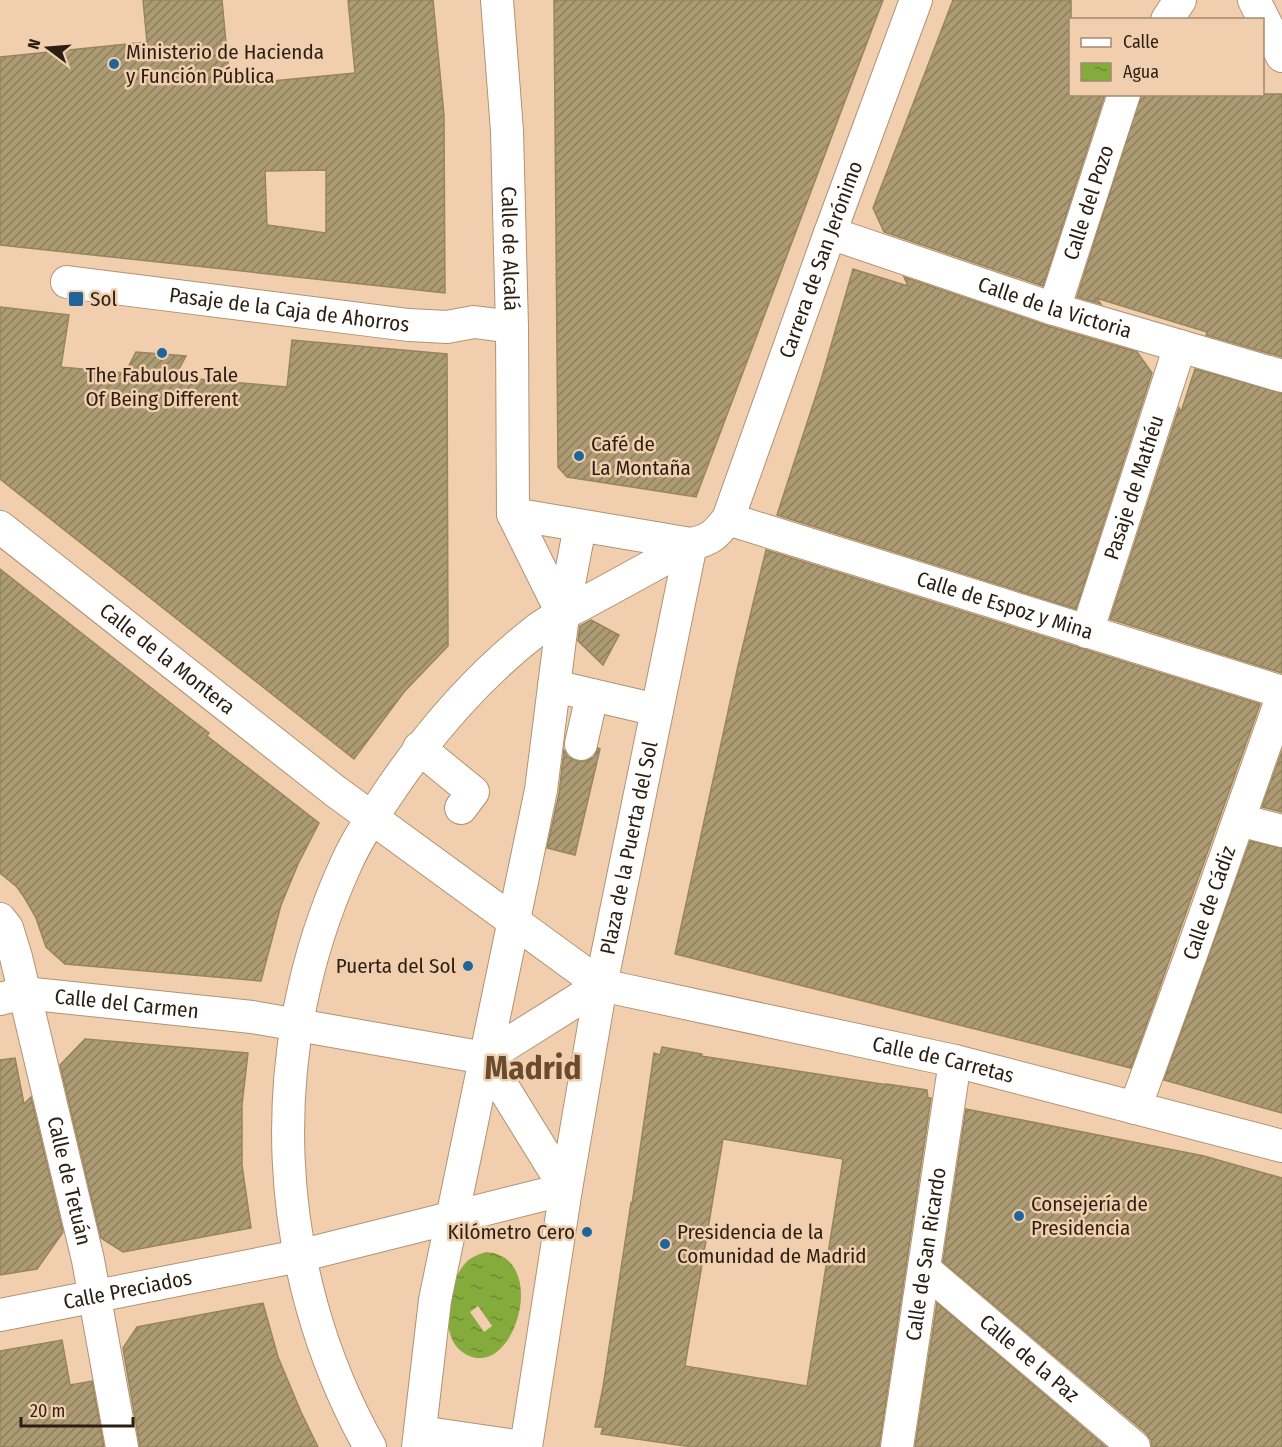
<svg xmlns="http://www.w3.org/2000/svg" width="1282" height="1447" viewBox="0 0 1282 1447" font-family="'Fira Sans Condensed',sans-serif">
<defs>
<pattern id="water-ripples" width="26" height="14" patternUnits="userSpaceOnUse" patternTransform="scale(1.5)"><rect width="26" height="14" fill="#86ab3d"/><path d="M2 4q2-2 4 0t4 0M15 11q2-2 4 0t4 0" fill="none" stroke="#6e8b32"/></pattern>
<pattern id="building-hatch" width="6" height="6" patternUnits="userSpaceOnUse" patternTransform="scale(1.5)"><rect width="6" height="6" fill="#ad9b74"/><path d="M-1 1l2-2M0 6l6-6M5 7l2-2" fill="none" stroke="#8d7e5e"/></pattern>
</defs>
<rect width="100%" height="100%" fill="#f1cfae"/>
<path fill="url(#water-ripples)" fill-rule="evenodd" d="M 486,1252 C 553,1256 512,1390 461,1351 C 439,1334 448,1285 463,1266 C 469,1258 476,1255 486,1252 ZM 478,1306 L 492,1326 L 484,1332 L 470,1312 Z"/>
<path fill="url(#building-hatch)" stroke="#97855e" stroke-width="1.5" fill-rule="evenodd" d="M 143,0 L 222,0 L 230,85 L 355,73 L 348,0 L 433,0 L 444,115 L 445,293 L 0,245 L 0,57 L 147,42 ZM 326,170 L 326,233 L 267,225 L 265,171 Z
M 554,0 L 883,0 L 696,497 L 567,477 L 558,467 Z
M 953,0 L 1071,0 L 1071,94 L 1105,94 L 1043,286 L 884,232 L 873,208 Z
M 1141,94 L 1282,94 L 1282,357 L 1206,335 L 1207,332 L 1096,298 L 1101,304 L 1077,297 Z
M 853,269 L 908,286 L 904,277 L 1048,326 L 1137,352 L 1152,373 L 1076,609 L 777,515 L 821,380 Z
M 0,307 L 69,315 L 61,367 L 125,373 L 136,352 L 186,356 L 175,377 L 287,387 L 292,340 L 447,354 L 448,646 L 404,692 L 354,759 L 0,479 Z
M 1195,369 L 1282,393 L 1282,673 L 1110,619 L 1179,408 L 1181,412 Z
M 766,550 L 1260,704 L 1131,1068 L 675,954 L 738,666 Z
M 0,569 L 187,716 L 209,733 L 207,736 L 319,823 L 298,864 L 281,905 L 261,981 L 65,964 L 46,947 L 36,918 L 24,897 L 17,887 L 0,873 Z
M 591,620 L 619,635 L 603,665 L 578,641 L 580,626 Z
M 598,748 L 600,749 L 575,855 L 547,848 L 559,794 L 564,750 L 568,757 L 577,761 L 586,761 L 594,757 Z
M 1282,751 L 1282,812 L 1262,807 Z
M 1250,841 L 1282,848 L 1282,1113 L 1164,1080 Z
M 85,1039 L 248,1053 L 242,1105 L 242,1165 L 251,1228 L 123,1252 L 101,1238 L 60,1065 Z
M 662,1047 L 702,1054 L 701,1056 L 888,1085 L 887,1084 L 927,1090 L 928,1098 L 931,1098 L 879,1447 L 692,1447 L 601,1434 L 603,1427 L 595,1427 L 603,1387 L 631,1203 L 632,1204 L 654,1053 L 660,1055 ZM 723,1139 L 843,1159 L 807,1386 L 685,1366 Z
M 15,1058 L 24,1104 L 31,1097 L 63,1232 L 37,1269 L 0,1275 L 0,1060 Z
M 966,1109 L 1204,1156 L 1282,1178 L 1282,1447 L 1152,1447 L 1151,1440 L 1146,1433 L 943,1262 Z
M 263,1303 L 278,1357 L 301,1412 L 318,1447 L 140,1447 L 123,1348 L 137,1327 Z
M 937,1303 L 1106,1447 L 915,1447 Z
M 62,1340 L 70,1385 L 92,1381 L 104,1447 L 0,1447 L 0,1351 Z"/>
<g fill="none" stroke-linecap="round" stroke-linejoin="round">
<defs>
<g id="street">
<path id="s1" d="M 497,0 L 507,131 L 512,327 L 513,514 L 563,615"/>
<path d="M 1254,0 L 1282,56"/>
<path d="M 1167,20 L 1180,0"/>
<path id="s2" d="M 830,233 L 1054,309 L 1282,376"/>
<path id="s3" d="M 67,282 L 409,325 L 447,327 L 474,322 L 512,327"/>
<path id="s4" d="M 1054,309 L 1124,94"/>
<path id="s5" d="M 513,514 L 691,544 C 711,540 715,535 728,519 L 830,233 L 916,0"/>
<path id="s6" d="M 728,519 L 1282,692"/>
<path id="s7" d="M 0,527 L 335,791 L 601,985 L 955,1061 L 1282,1146"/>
<path id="s8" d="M 1087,632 L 1180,346"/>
<path d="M 554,686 L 657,710"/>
<path d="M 581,744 L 592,695"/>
<path d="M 419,748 L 473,792 L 461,808"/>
<path d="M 1239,820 L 1282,831"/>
<path id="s9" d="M 0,919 L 7,928 L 16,957 L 88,1260 L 122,1447"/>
<path id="s10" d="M 0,999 L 24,993 L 252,1017 L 485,1058 L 601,985"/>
<path d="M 485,1058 L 566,1189"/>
<path id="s11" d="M 1135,1108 L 1192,952 L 1282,697"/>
<path id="s12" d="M 924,1269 L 1134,1447"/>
<path id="s13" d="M 0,1315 L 299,1256 L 566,1189"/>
<path d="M 420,1432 L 522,1447"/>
<path d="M 370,1447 C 270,1269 261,1050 346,864 C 358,837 375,813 391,789 C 432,729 480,674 538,629 C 552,618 570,611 586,602 C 621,583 656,564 691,544"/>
<path d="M 418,1447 L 435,1300 L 541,790 L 563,615 L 580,526"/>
<path id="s14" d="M 526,1447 L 566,1189 L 601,985 L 691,544"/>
<path id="s15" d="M 897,1447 L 955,1061"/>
</g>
</defs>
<use href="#street" stroke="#b29273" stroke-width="34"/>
<use href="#street" stroke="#fff" stroke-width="32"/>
</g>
<g fill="#206599" stroke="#f1cfae" stroke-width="2">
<circle cx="114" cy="64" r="6"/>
<rect x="68" y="291" width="16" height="16" rx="3"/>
<circle cx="162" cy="353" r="6"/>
<circle cx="579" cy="456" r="6"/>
<circle cx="468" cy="966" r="6"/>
<circle cx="1019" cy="1216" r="6"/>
<circle cx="587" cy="1232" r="6"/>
<circle cx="665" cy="1244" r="6"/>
</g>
<g text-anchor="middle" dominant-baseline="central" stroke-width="5" stroke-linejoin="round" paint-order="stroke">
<g font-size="21" fill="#2b1f13" stroke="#f1cfae" text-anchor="start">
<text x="126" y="52">Ministerio de Hacienda<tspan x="126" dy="24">y Función Pública</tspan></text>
<text x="90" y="299">Sol</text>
<text x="162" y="375" text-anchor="middle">The Fabulous Tale<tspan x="162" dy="24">Of Being Different</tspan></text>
<text x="591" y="444">Café de<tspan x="591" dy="24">La Montaña</tspan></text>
<text x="456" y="966" text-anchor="end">Puerta del Sol</text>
<text x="1031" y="1204">Consejería de<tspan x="1031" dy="24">Presidencia</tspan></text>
<text x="575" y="1232" text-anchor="end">Kilómetro Cero</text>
<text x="677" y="1232">Presidencia de la<tspan x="677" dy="24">Comunidad de Madrid</tspan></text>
</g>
<g font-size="21" fill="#2b1f13" stroke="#f1cfae">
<text stroke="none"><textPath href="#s4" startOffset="112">Calle del Pozo</textPath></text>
<text stroke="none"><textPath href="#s1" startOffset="249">Calle de Alcalá</textPath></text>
<text stroke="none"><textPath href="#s5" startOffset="502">Carrera de San Jerónimo</textPath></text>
<text stroke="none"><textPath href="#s2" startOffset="237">Calle de la Victoria</textPath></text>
<text stroke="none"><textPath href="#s3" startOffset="224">Pasaje de la Caja de Ahorros</textPath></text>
<text stroke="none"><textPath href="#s8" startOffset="152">Pasaje de Mathéu</textPath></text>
<text stroke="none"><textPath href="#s6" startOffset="290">Calle de Espoz y Mina</textPath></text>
<text stroke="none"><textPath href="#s7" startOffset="213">Calle de la Montera</textPath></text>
<text stroke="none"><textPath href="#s14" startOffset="608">Plaza de la Puerta del Sol</textPath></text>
<text stroke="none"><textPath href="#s11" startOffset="218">Calle de Cádiz</textPath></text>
<text stroke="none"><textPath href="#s10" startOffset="128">Calle del Carmen</textPath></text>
<text stroke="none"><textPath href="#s7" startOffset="1106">Calle de Carretas</textPath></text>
<text stroke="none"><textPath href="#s9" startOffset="272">Calle de Tetuán</textPath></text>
<text stroke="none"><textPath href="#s15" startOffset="195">Calle de San Ricardo</textPath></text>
<text stroke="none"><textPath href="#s13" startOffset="130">Calle Preciados</textPath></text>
<text stroke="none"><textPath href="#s12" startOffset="138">Calle de la Paz</textPath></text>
</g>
<g font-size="33" font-weight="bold" fill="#694c2f" stroke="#f1cfae">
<text x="533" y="1068">Madrid</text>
</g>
</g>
<rect x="1069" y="18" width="195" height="78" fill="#f1cfae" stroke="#a28970" stroke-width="1.5"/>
<rect x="1081" y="38" width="30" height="9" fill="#ffffff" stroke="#a28970" stroke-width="1.5"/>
<text x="1123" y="48" font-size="18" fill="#2b1f13">Calle</text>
<rect x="1081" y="63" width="30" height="18" fill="url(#water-ripples)" stroke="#a28970" stroke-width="1.5"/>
<text x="1123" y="78" font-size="18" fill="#2b1f13">Agua</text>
<g transform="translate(48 48) rotate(286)" stroke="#f1cfae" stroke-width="4.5" paint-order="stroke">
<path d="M0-4.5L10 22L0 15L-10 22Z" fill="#2b1f13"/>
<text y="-9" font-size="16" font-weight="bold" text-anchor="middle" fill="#2b1f13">N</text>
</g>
<path d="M21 1417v9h112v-9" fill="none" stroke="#2b1f13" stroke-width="3"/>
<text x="30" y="1417" font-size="18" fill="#2b1f13" stroke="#f1cfae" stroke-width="4.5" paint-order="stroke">20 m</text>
</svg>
